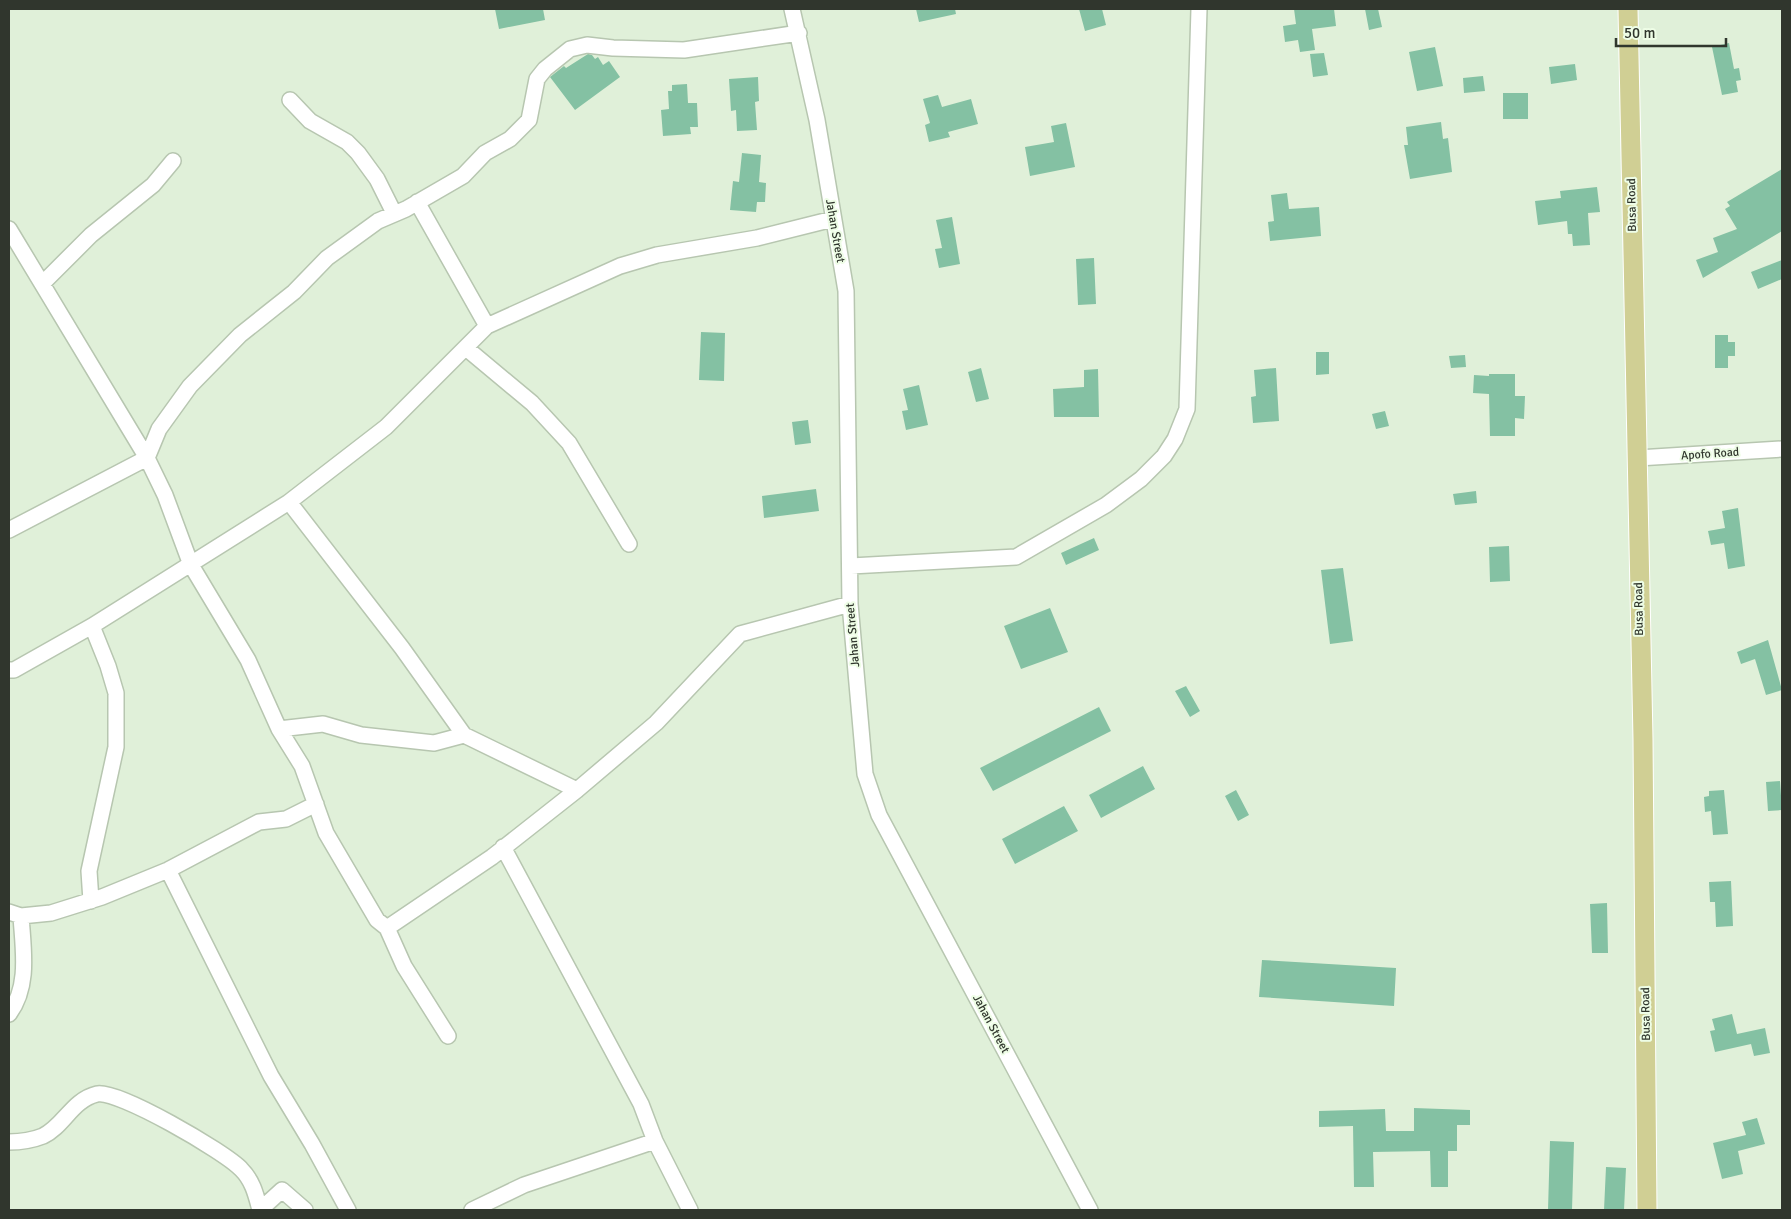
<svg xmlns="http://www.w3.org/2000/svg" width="1791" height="1219" viewBox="0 0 1791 1219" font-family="Signika,sans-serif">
<rect width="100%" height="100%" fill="#e0f0d9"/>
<path fill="#84c1a3" d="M 495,9 L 543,9 L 545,20 L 499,29 Z
M 916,9 L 955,9 L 956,14 L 919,22 Z
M 1079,9 L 1102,9 L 1106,25 L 1085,31 Z
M 1294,9 L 1334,9 L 1336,26 L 1312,29 L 1315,50 L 1300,52 L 1298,40 L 1285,42 L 1283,26 L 1296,24 Z
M 1365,9 L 1378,9 L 1382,27 L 1369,30 Z
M 1729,43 L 1734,69 L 1739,68 L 1741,80 L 1736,81 L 1738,92 L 1722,95 L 1712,47 Z
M 1435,47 L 1443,86 L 1417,91 L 1409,52 Z
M 1324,53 L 1328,75 L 1313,77 L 1310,54 Z
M 588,54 L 592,55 L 595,59 L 598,57 L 603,65 L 609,61 L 620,77 L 575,110 L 550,77 L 564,66 L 566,68 Z
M 1575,64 L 1577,80 L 1551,84 L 1549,67 Z
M 1483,76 L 1485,91 L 1464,93 L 1463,78 Z
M 758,77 L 759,101 L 755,102 L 757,130 L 737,131 L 736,110 L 731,111 L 729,79 Z
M 687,84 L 688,103 L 697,103 L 698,127 L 690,127 L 691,134 L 663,136 L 661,110 L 669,109 L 668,91 L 672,91 L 672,85 Z
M 1503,93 L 1528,93 L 1528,119 L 1503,119 Z
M 938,95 L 942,107 L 971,99 L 978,124 L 948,132 L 950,137 L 929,142 L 925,125 L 930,123 L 923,99 Z
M 1441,122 L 1443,139 L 1448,138 L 1452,172 L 1410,179 L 1404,145 L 1408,145 L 1406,127 Z
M 1066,123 L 1075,167 L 1030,176 L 1025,147 L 1054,142 L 1051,126 Z
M 742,153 L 761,155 L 759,182 L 766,183 L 765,202 L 757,202 L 756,212 L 730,210 L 733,181 L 739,182 Z
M 1782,169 L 1782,231 L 1703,278 L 1696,260 L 1718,252 L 1713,238 L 1737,229 L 1725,209 L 1730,206 L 1727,202 Z
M 1597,187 L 1600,212 L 1588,213 L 1590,245 L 1573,246 L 1572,234 L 1568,234 L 1567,221 L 1538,225 L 1535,201 L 1561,198 L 1560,191 Z
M 1287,193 L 1289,209 L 1319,207 L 1321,236 L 1270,241 L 1268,222 L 1274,221 L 1271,195 Z
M 952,217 L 960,264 L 939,268 L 935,249 L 942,248 L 936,220 Z
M 1094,258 L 1096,304 L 1078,305 L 1076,259 Z
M 1782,260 L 1782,279 L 1758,289 L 1751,272 Z
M 701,332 L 725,333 L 724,381 L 699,380 Z
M 1715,335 L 1728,335 L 1728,342 L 1735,342 L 1735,356 L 1728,356 L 1728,368 L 1715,368 Z
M 1316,352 L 1329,352 L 1329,374 L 1316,375 Z
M 1465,355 L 1466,367 L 1451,368 L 1449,356 Z
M 981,368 L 989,399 L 976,402 L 968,372 Z
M 1276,368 L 1279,421 L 1253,423 L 1251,397 L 1256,396 L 1254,370 Z
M 1098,369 L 1099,417 L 1054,417 L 1053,389 L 1084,387 L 1084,370 Z
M 1489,374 L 1515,374 L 1515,396 L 1525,396 L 1524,419 L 1515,418 L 1515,436 L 1490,436 L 1489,394 L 1473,393 L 1474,375 L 1489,376 Z
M 919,385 L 928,425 L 906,430 L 902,411 L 908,410 L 903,389 Z
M 1385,411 L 1389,426 L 1376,429 L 1372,414 Z
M 808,420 L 811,443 L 795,445 L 792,422 Z
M 816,489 L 819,511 L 764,518 L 762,496 Z
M 1476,491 L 1477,503 L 1455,505 L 1453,494 Z
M 1738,508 L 1745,566 L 1728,569 L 1724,543 L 1711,545 L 1708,531 L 1725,528 L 1722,511 Z
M 1094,538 L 1099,550 L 1066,565 L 1061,553 Z
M 1509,546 L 1510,581 L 1490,582 L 1489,547 Z
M 1343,568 L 1353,641 L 1330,644 L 1321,570 Z
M 1050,608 L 1068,652 L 1021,669 L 1004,626 Z
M 1768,640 L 1782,690 L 1766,695 L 1755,659 L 1741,664 L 1737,652 Z
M 1186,686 L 1200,711 L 1190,717 L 1175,691 Z
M 1099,707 L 1111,731 L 993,791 L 980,768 Z
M 1143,766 L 1155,789 L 1101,818 L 1089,795 Z
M 1780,781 L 1782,810 L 1768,811 L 1766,782 Z
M 1236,790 L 1249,815 L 1238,821 L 1225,796 Z
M 1724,790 L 1728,834 L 1713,835 L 1711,811 L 1705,812 L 1704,797 L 1709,796 L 1709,791 Z
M 1064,806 L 1078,831 L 1015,864 L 1002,839 Z
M 1731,881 L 1733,926 L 1716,927 L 1715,902 L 1710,902 L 1709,882 Z
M 1607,903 L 1608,953 L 1592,953 L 1590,904 Z
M 1262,960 L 1396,968 L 1394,1006 L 1259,997 Z
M 1732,1014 L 1737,1034 L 1765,1028 L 1770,1053 L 1754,1056 L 1751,1044 L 1715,1052 L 1710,1031 L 1715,1030 L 1712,1019 Z
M 1414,1108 L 1470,1110 L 1470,1125 L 1457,1125 L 1457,1151 L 1448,1151 L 1448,1187 L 1431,1187 L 1430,1151 L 1373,1152 L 1374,1187 L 1354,1187 L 1353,1126 L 1319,1127 L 1319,1111 L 1385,1109 L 1386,1131 L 1414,1131 Z
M 1757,1118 L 1765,1144 L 1738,1151 L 1743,1174 L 1722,1179 L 1713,1143 L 1746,1135 L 1742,1122 Z
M 1550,1141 L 1574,1142 L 1572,1210 L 1548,1210 Z
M 1606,1167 L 1626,1168 L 1624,1210 L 1604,1210 Z"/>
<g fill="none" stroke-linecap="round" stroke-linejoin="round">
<defs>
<path id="minor" d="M 792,9 L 817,120 L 846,291 L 850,604 L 865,774 L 879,815 L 1090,1210
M 290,100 L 310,121 L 347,142 L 358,153 L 377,179 L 394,213
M 417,202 L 487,326
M 9,229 L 147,458 L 165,495 L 191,565 L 248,660 L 279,729 L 302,766 L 326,833 L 377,920 L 387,928 L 404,966 L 448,1036
M 43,283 L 91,235 L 153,185 L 173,161
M 466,348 L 532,403 L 569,443 L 629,544
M 1638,458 L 1782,449
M 289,502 L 402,648 L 464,735 L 577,790
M 9,530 L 147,458 L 159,429 L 190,386 L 240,335 L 294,292 L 327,258 L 378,221 L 406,209 L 463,176 L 485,153 L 510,139 L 529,120 L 537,79 L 545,69 L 570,49 L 587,45 L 613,48 L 684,50 L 799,33
M 851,566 L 1016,557 L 1106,505 L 1141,479 L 1164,456 L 1175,439 L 1187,409 L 1199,9
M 9,670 L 14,670 L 92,626 L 289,502 L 386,427 L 487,326 L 620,266 L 657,255 L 757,238 L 833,219
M 279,729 L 323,724 L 361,735 L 434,743 L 464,735
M 503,847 L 641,1104 L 655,1141 L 690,1210
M 168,870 L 271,1076 L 312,1144 L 348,1210
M 91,901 L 89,871 L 116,747 L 116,693 L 108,666 L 92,626
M 9,912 L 21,916 L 51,913 L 102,897 L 168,870 L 259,822 L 286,819 L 316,804
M 387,928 L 492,857 L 577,790 L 656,723 L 740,634 L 850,604
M 9,1014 C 30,986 23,949 21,916
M 9,1142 C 19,1142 33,1140 43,1136 C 64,1126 72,1100 97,1094 C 117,1089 225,1152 241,1169 C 253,1181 256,1195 260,1210
M 260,1210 L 282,1190 L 305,1210
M 472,1210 L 524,1185 L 655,1141"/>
<path id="major" d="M 1628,9 L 1643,739 L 1647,1210"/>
</defs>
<use href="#minor" stroke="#b7c6b0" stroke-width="18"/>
<use href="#major" stroke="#fff" stroke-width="21"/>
<use href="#minor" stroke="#fff" stroke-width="15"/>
<use href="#major" stroke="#d0cf94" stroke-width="19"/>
</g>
<g text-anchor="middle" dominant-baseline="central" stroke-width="4" stroke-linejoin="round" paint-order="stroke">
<g font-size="12" fill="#30362d" stroke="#eefde6">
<text transform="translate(1632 205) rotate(-91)">Busa Road</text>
<text transform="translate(835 231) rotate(80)">Jahan Street</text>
<text transform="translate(1710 454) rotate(-4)">Apofo Road</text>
<text transform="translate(1639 609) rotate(-91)">Busa Road</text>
<text transform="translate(853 635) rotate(-95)">Jahan Street</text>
<text transform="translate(1646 1014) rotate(-91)">Busa Road</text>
<text transform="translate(991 1024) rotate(62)">Jahan Street</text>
</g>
</g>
<rect width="1791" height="1219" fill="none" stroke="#30362d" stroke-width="20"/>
<path d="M1616 38v8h110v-8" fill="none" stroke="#30362d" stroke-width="2.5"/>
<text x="1624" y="38" font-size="15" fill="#30362d" stroke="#eefde6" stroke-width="4" paint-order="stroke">50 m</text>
</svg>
